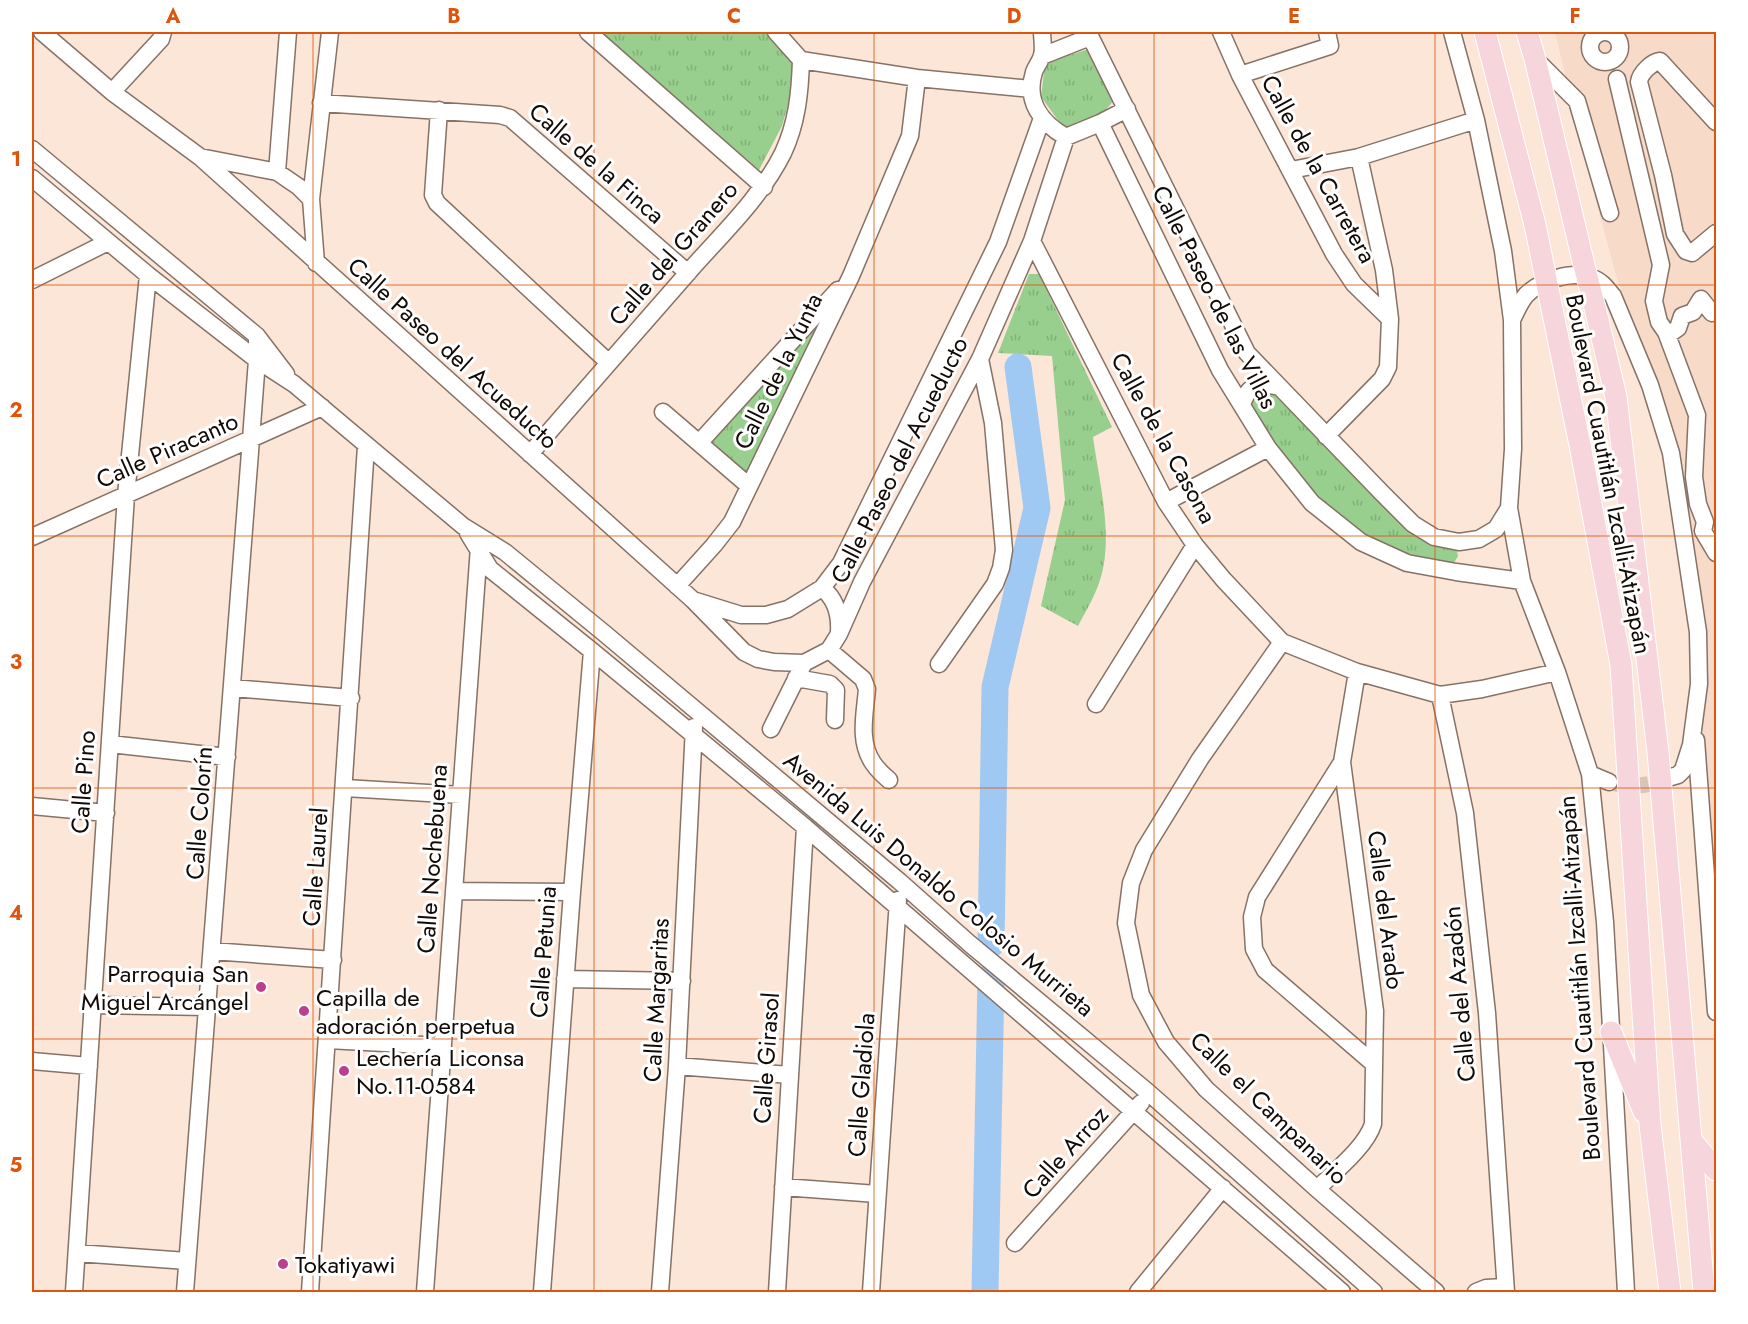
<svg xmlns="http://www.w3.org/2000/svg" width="1748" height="1324" viewBox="0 0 1748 1324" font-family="Jost,sans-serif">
<defs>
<pattern id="park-tufts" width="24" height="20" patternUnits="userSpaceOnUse" patternTransform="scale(1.5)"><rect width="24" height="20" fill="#98ce8e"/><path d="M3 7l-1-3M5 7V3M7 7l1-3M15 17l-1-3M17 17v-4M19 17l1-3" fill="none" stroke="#82b079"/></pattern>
</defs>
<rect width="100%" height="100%" fill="#fce6d8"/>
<path fill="#f7dac8" d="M 1555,32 L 1716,32 L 1716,882 L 1703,739 L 1700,629 L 1693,566 L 1632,323 L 1616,275 L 1591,182 Z"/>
<path fill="url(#park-tufts)" d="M 600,32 L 769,32 L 797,62 L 791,94 L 782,126 L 759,170 Z
M 1092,48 L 1117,95 C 1105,116 1087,125 1063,127 L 1041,97 L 1045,63 Z
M 1029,274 L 1039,274 L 1112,427 L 1093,437 C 1099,481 1114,537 1100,580 C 1095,596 1086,611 1078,626 L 1041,606 L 1065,500 L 1052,356 L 998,353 Z
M 838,295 L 748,480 L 704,441 Z
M 1278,391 L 1405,524 L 1456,546 L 1458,556 L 1453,565 L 1407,559 L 1363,539 L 1309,494 L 1269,441 L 1250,404 L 1257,393 Z"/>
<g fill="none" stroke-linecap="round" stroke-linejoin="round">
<path stroke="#9fc9f2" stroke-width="27" d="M 991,944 L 995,687 L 1037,508 L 1018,367
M 985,1292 L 991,977"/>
<path stroke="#d9c5b8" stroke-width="16" stroke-dasharray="16 8" stroke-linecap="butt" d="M 1609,782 C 1634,788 1646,786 1670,778"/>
<defs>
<path id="minor" d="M 42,32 L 112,92 L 200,157 L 693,600 L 744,652 L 758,659 L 774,662 L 804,663 L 829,650 L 839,634 L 862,582 L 980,359 L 1032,241 L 1066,137
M 588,32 L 764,187
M 776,32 L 801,60 L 917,78 L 1031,89
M 1042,32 C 1042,39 1044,48 1042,55 C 1041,61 1036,66 1034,72 C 1025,101 1041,123 1066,137
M 1088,32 L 1247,353 L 1382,493 L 1413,524 L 1434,537 L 1459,542 L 1479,539 L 1496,529 L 1509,508
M 1221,32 L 1240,75 L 1334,254 L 1354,284 L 1390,319
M 1452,32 L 1476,120 L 1503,251 L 1512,320 L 1513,449 L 1509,508 L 1522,581 L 1557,672 L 1590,774 L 1605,922 L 1626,1292
M1590 47a15 15 0 1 1 30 0a15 15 0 1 1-30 0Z
M 1042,56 L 1090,37
M 1535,59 L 1577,101 L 1610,213
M 1240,75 L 1330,46 L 1327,32
M 1617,79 L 1661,265 L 1654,301 L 1659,322 L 1668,335 L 1678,328 L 1682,316 L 1693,312 L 1701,299 L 1712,313
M 112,92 L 161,39 L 163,32
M 321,103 L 500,115 L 510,118 L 688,273
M 439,110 L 433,195 L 437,203 L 608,362
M 1716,122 L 1660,61 C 1652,62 1640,73 1639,82 L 1663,175 L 1675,234 L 1686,251 L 1692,253 L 1716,233
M 1100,123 L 1220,370 L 1268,448 L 1312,503 L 1361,542 L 1407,563 L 1456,572 L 1522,581
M 1066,137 L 1100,123 L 1127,109
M 32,149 L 257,336 L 286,374
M 200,157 L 277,172 L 299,187 L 311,199 L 316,263
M 1291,170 L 1359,157 L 1476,120
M 277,172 L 288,32
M 32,178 L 148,275 L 257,360 L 294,384 L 463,526 L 505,552 L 604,633 L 899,881 L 970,944 L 1149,1093 L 1374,1292
M 311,199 L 330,32
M 1032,241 L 1166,502 L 1195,545 L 1223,579 L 1282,642 L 1357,672 L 1440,695 L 1482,689 L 1557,672
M 32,280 L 108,242
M 1512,320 C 1516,312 1520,302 1526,295 C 1541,280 1572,270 1592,278 C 1602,281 1607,289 1613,296 L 1650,385 L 1671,453 L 1698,632 L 1699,684 L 1691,745 L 1683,770 L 1678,775 L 1671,777
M 1666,332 L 1697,415 L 1694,477 L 1698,504 L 1705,522 L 1703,531 L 1716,553
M 1242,406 C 1247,384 1260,382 1279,387
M 663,412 L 749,486
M 1326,436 L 1382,379 L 1388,367 L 1390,319 L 1384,270 L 1359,157
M 700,442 L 838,290
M 530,454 C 584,391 638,330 692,268 C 724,232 761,197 783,153 C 797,123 800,93 801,60
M 1166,502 L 1268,448
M 468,533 L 490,569 L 592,651 L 805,827 L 1342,1292
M 32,537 L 322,407
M 677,586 L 714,545 L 732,522 L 851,276 L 910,136 L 917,78
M 822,588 C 836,599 840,615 839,632
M 696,601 L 741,615 L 766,615 L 788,609 L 822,588 L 841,563 L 998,242 L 1042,118
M 1282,642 L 1200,759 L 1144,850 L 1131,883 L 1126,923 L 1141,995 L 1166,1042 L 1206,1089 L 1317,1189 L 1436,1292
M 829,650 L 863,679 L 867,689 C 865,714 858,741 873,763 C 877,769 883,775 889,780
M 939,664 L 995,584 L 1001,568 L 1004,550 L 993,423 L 980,359
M 796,678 L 830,684 L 836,690 L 835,720
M 233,688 L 351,698
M 1440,695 L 1465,813 L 1487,1013 L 1506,1292
M 1096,704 L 1195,545
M 771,729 L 804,663
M 1696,740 L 1716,1012
M 110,744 L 227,757
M 1342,762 L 1257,897 L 1252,917 L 1254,949 L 1265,970 L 1374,1064
M 1590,774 L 1609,782
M 345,788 L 461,795
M 32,806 L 106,813
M 454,891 L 572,892
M 212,951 L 333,960
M 565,979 L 682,981
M 93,1005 L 207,1007
M 327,1040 L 443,1046
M 32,1061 L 89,1066
M 677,1066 L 789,1075
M 783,1187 L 877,1194
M 1317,1189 C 1334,1172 1366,1147 1373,1124 L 1375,1011 L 1342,762 L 1357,672
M 1015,1243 L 1141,1103
M 77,1253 L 187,1261
M 74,1292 L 126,495 L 148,275
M 185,1292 L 251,439 L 257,360 L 257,336
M 310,1292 L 366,446
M 425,1292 L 479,547
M 542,1292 L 572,892 L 592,651
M 660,1292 L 677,1066 L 694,727
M 777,1292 L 805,827
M 871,1292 L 898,900
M 1138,1292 L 1223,1188
M 1476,1292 L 1486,1288 L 1505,1287"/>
<path id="major" d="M 1485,32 L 1535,225 L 1544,269
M 1527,32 L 1535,59 L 1584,265
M 1595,308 L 1616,397 L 1658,752 L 1704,1292
M 1552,309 L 1580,445 L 1621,665 L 1650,1125 L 1670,1292
M 1611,1032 L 1644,1112
M 1691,1140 L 1716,1170"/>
</defs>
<use href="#minor" stroke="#867266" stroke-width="19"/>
<use href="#major" stroke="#fff" stroke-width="23"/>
<use href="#minor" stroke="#fff" stroke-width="16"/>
<use href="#major" stroke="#f7d5dc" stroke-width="21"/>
<defs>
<path id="major-bridge" d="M 1584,265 L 1595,308
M 1544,269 L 1552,309"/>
</defs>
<use href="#major-bridge" stroke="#fff" stroke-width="23" stroke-linecap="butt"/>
<use href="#major-bridge" stroke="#f7d5dc" stroke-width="21"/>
</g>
<path fill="none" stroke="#dd550c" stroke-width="1.5" stroke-opacity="0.55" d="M 313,32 L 313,1292M 594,32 L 594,1292M 874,32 L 874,1292M 1154,32 L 1154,1292M 1435,32 L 1435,1292M 32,285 L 1716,285M 32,536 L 1716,536M 32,788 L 1716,788M 32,1039 L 1716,1039"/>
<g fill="#bd3e8c" stroke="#fff" stroke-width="2">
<circle cx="261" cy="987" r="6"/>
<circle cx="304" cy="1011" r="6"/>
<circle cx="344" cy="1071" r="6"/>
<circle cx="283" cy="1264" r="6"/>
</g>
<g text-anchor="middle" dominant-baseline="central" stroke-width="6" stroke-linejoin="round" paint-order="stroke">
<g font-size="24" fill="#110a06" stroke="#fff">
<text transform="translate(597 163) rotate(41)">Calle de la Finca</text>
<text transform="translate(1319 169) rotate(61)">Calle de la Carretera</text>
<text transform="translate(673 253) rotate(-49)">Calle del Granero</text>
<text transform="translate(1215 297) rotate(63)">Calle Paseo de las Villas</text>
<text transform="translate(453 353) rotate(42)">Calle Paseo del Acueducto</text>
<text transform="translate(778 371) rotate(-64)">Calle de la Yunta</text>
<text transform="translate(1164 438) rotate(61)">Calle de la Casona</text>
<text transform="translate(167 450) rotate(-24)">Calle Piracanto</text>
<text transform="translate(899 460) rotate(-63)">Calle Paseo del Acueducto</text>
<text transform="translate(1609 474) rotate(79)">Boulevard Cuautitlán Izcalli-Atizapán</text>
<text transform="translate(83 782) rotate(-86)">Calle Pino</text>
<text transform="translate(199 813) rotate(-86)">Calle Colorín</text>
<text transform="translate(432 859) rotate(-86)">Calle Nochebuena</text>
<text transform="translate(315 867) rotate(-86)">Calle Laurel</text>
<text transform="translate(939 884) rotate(40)">Avenida Luis Donaldo Colosio Murrieta</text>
<text transform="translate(1386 910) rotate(83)">Calle del Arado</text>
<text transform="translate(543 952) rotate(-86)">Calle Petunia</text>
<text transform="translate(1579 978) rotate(-94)">Boulevard Cuautitlán Izcalli-Atizapán</text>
<text transform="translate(1459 994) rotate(-95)">Calle del Azadón</text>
<text transform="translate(656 1000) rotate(-87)">Calle Margaritas</text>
<text transform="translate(766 1058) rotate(-86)">Calle Girasol</text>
<text transform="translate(861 1085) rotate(-86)">Calle Gladiola</text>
<text transform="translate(1269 1108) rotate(44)">Calle el Campanario</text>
<text transform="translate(1065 1152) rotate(-48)">Calle Arroz</text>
</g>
<g font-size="24" fill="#110a06" stroke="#fff" text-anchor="start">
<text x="249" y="973" text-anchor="end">Parroquia San<tspan x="249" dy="28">Miguel Arcángel</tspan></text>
<text x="316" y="997">Capilla de<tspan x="316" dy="28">adoración perpetua</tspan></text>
<text x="356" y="1057">Lechería Liconsa<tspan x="356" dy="28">No.11-0584</tspan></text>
<text x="295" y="1264">Tokatiyawi</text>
</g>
</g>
<rect width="1748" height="1324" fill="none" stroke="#ffffff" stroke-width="66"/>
<rect x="33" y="33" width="1682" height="1258" fill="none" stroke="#dd550c" stroke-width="2"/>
<g font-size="20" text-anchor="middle" font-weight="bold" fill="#dd550c">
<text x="173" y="23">A</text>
<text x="454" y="23">B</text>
<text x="734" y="23">C</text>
<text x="1014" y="23">D</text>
<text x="1294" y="23">E</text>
<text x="1575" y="23">F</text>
<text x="16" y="166">1</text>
<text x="16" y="417">2</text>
<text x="16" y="669">3</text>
<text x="16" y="920">4</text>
<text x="16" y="1172">5</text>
</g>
</svg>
